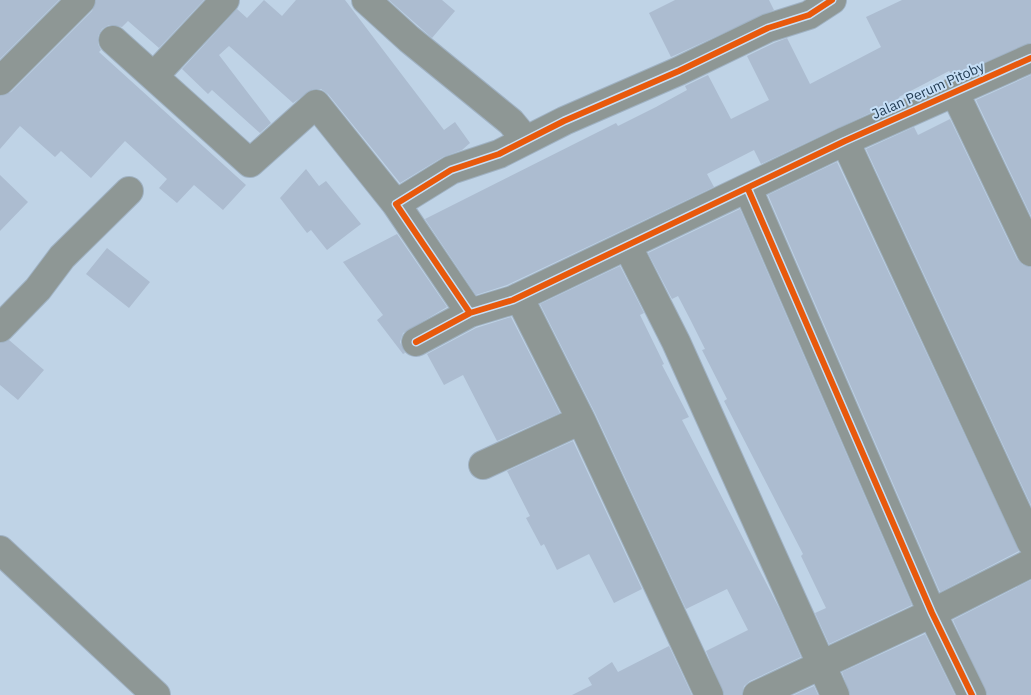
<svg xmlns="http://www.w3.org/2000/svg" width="1031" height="695" viewBox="0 0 1031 695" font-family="'IBM Plex Sans',sans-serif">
<rect width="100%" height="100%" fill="#bfd3e6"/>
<path fill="#acbcd0" d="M 0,0 L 59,0 L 0,59 Z
M 96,0 L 204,0 L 159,48 L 128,21 L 122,27 L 109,25 L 102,29 L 98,36 L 98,44 L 101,50 L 99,52 L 246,185 L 223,210 L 194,185 L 177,203 L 159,188 L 167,179 L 125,141 L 91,178 L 61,151 L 55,157 L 20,126 L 0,149 L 0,96 L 11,92 L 92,11 Z
M 264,0 L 282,16 L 296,0 L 345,0 L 444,130 L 455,122 L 470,143 L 462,150 L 443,157 L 400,183 L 328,94 L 321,89 L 313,89 L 293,103 L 229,46 L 219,55 L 271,123 L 260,133 L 212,90 L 208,94 L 182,69 L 237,9 L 247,18 Z
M 389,0 L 442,0 L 455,11 L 432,38 Z
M 675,0 L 769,0 L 774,10 L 671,57 L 649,13 Z
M 902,0 L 1031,0 L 1031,43 L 953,76 L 949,71 L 899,97 L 900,99 L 761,164 L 754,150 L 707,174 L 714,187 L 507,285 L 476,295 L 425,219 L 616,123 L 618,126 L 656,107 L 687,90 L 685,86 L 708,75 L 731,119 L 769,100 L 747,56 L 774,43 L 787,38 L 810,84 L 881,47 L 866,17 Z
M 1031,75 L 1031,216 L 976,100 Z
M 950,119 L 1017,259 L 1023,265 L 1031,267 L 1031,505 L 866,149 L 914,127 L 918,135 Z
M 837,162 L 1019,551 L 940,592 L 768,195 Z
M 306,169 L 319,186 L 326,181 L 361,224 L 327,250 L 311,230 L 307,233 L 280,198 Z
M 0,175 L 28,202 L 0,231 Z
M 740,209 L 912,605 L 829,644 L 815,613 L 826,608 L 801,556 L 803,554 L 724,401 L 727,399 L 702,350 L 705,349 L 691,321 L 678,296 L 672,299 L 648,253 Z
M 397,234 L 447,307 L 403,333 L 400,342 L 405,353 L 403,354 L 377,320 L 383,315 L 343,262 Z
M 107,248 L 150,282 L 129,308 L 86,274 Z
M 620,266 L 644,313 L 640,315 L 664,364 L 662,365 L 689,417 L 682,420 L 780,610 L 801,657 L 750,681 L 744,686 L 742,695 L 724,695 L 706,651 L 748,630 L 727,589 L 686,609 L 595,413 L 540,304 Z
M 511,317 L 560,413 L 497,441 L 463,375 L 444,385 L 427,354 L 476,328 Z
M 9,340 L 44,370 L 18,400 L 0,385 L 0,343 Z
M 573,441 L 642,589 L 614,603 L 589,554 L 557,570 L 544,544 L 541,546 L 526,518 L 530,516 L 507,471 Z
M 1031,580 L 1031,695 L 987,695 L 953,620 Z
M 925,634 L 955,695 L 850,695 L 842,672 Z
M 669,646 L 692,695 L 572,695 L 592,685 L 588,678 L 612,662 L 618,672 Z
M 814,686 L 818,695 L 794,695 Z"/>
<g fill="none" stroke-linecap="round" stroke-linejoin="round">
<defs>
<path id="street" d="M 366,0 L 409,39 L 511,122 L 526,140
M 113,40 L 250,163 L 316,104 L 396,204
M 154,76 L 225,0
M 0,81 L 81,0
M 954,91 L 1031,252
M 845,141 L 1031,542
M 748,189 L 932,613 L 972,695
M 628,247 L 676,342 L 835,695
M 519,297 L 581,420 L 709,695
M 470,313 L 396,204 L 451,170 L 499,154 L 564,121 L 679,71 L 768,28 L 809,15 L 832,0
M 0,328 L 38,289 L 62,257 L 129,191
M 416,342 L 470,313 L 513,300 L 845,141 L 1031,58
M 483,465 L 581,420
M 0,550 L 156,695
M 757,695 L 932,613 L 1031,563"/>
</defs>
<use href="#street" stroke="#9fb1c2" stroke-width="30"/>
<use href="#street" stroke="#8e9795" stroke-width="28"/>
<defs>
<path id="cycleway" d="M 748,189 L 932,613 L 972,695
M 470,313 L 396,204 L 451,170 L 499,154 L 564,121 L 679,71 L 768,28 L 809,15 L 832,0
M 416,342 L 470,313 L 513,300 L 845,141 L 1031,58"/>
</defs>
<use href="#cycleway" stroke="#c6dff7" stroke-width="9"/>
<use href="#cycleway" stroke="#e8590c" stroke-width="6"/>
</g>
<g text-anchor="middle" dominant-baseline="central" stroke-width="4" stroke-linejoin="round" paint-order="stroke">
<g font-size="14" fill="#1f3950" stroke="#c6dff7">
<text transform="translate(928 90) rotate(-24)">Jalan Perum Pitoby</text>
</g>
</g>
</svg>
